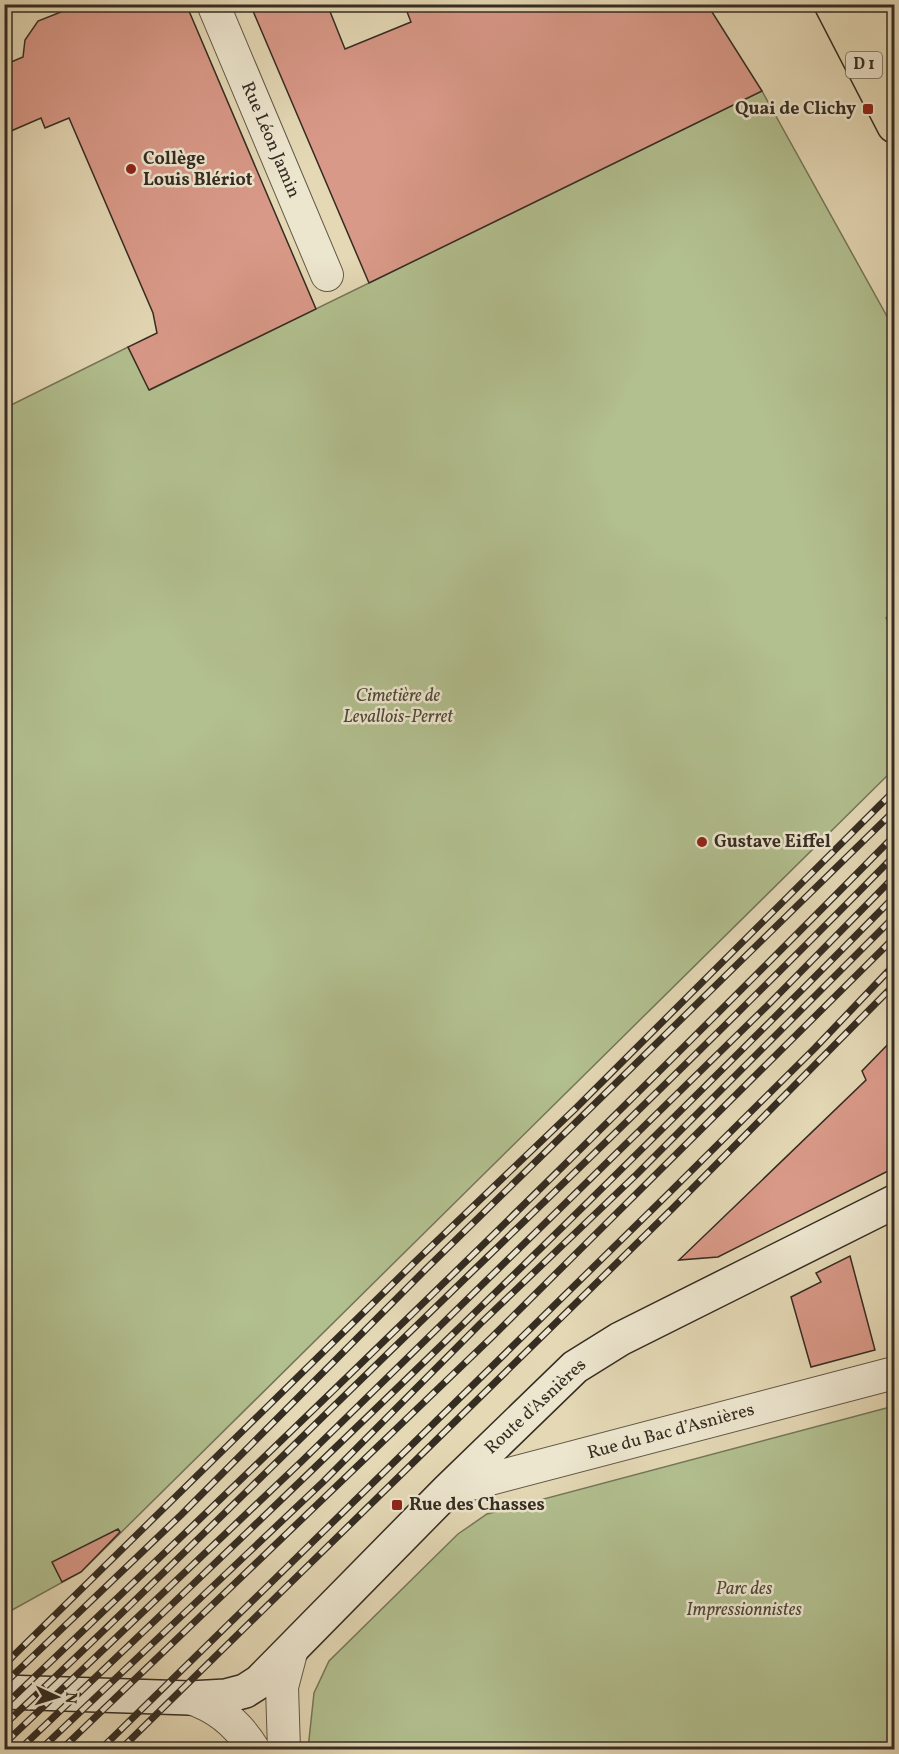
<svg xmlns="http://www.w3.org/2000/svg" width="899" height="1754" viewBox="0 0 899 1754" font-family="Vollkorn,serif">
<rect width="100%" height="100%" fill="#e4d8b5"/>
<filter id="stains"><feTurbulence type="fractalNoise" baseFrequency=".00333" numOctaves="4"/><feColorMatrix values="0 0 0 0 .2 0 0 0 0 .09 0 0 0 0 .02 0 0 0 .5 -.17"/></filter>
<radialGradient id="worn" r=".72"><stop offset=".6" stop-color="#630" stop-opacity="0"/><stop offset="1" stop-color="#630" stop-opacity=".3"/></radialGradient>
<path fill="#b2bf8f" stroke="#747658" stroke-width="1.5" d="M 762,91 L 894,329 L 894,610 L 886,618 L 894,634 L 894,769 L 81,1572 L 5,1614 L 5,408 L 128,347 L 150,390 Z
M 894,1406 L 894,1749 L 308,1749 L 314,1693 L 329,1661 L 458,1534 L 487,1514 Z"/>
<path fill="#d99988" stroke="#352c22" stroke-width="1.5" d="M 81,4 L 186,4 L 316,309 L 149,390 L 128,347 L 157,333 L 153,313 L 69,118 L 45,128 L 41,118 L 4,134 L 4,65 L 23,57 L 25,40 L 38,21 Z
M 250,4 L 327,4 L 345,49 L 411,22 L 404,4 L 707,4 L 762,91 L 369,283 Z
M 894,1038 L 894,1168 L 718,1257 L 679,1260 L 866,1080 L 862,1071 Z
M 850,1256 L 875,1350 L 811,1367 L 791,1297 L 821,1282 L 816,1273 Z
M 118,1529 L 120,1532 L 81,1572 L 62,1582 L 52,1562 Z"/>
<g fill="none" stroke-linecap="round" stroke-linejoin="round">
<defs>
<path id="street" d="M 213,4 L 327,275
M 448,1490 L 894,1373
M 190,1698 C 218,1707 239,1725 254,1750
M 284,1750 L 282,1687 L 292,1649"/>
<path id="secondary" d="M 4,1692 L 190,1698 L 226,1696 L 245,1691 L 259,1682 L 448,1490 L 575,1367 L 620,1339 L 894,1202"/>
<path id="primary" d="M 831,4 L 894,126
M 860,4 L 894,68
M 889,4 L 894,13"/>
</defs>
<use href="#street" stroke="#615747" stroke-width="34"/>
<use href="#secondary" stroke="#352c22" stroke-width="36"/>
<use href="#primary" stroke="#352c22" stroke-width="36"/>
<use href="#street" stroke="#ede6cf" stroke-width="32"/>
<use href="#secondary" stroke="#ede6cf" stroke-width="33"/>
<use href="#primary" stroke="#e4d8b5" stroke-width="33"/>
<defs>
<path id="rail" d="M 4,1665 L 417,1260 L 575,1109 L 894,791
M 4,1684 L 181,1515 L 426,1269 L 894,811
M 4,1706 C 305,1420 603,1131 894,836
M 4,1725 C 102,1634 197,1540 292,1447 C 493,1250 697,1057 894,856
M 4,1744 L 302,1461 L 769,1004 L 894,877
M 19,1750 C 315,1469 608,1187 894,897
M 40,1750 L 323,1482 L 480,1324 L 637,1174 L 894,917
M 61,1750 L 492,1337 L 894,938
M 100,1750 L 663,1199 L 815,1048 L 894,965
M 120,1750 L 673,1208 L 894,985"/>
</defs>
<use href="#rail" stroke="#352c22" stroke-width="7"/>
<use href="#rail" stroke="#ede6cf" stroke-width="4.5" stroke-dasharray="14" stroke-linecap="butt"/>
</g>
<g fill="#8f2418" stroke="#ede6cf" stroke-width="2">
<rect x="862" y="103" width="12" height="12" rx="3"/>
<circle cx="131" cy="169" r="6"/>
<circle cx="702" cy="842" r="6"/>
<rect x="391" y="1499" width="12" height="12" rx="3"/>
</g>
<g text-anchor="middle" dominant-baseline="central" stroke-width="5" stroke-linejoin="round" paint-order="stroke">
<rect fill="#ede6cf" stroke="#6c6456" stroke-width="1.5" x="846" y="52" width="36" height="26" rx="4.5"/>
<g font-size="16" font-weight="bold" fill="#352c22">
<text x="864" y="65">D 1</text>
</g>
<g font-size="18" font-weight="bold" fill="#352c22" stroke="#ede6cf" text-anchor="start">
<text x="856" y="109" text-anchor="end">Quai de Clichy</text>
<text x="143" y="159">Collège<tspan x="143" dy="21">Louis Blériot</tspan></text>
<text x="714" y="842">Gustave Eiffel</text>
<text x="409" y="1505">Rue des Chasses</text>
</g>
<g font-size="18" fill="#352c22" stroke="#ede6cf">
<text transform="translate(270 140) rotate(67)">Rue Léon Jamin</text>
<text transform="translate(536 1407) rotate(-43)">Route d'Asnières</text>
<text transform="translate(671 1432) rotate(-15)">Rue du Bac d’Asnières</text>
</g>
<g font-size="18" font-style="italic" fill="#4e4938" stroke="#ede6cf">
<text x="398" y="696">Cimetière de<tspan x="398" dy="21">Levallois-Perret</tspan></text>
<text x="744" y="1589">Parc des<tspan x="744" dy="21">Impressionnistes</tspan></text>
</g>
</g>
<rect width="899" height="1754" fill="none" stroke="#e4d8b5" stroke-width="24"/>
<rect x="6" y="6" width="887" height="1742" fill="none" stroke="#352c22" stroke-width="3"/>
<rect x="12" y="12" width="875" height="1730" fill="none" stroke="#352c22" stroke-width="1.5"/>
<g transform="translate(57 1697) rotate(94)" stroke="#ede6cf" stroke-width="4.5" paint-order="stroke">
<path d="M0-4.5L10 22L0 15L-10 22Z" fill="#352c22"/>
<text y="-9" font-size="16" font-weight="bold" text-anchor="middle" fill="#352c22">N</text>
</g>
<rect width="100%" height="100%" filter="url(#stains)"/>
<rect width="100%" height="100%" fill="url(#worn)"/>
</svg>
